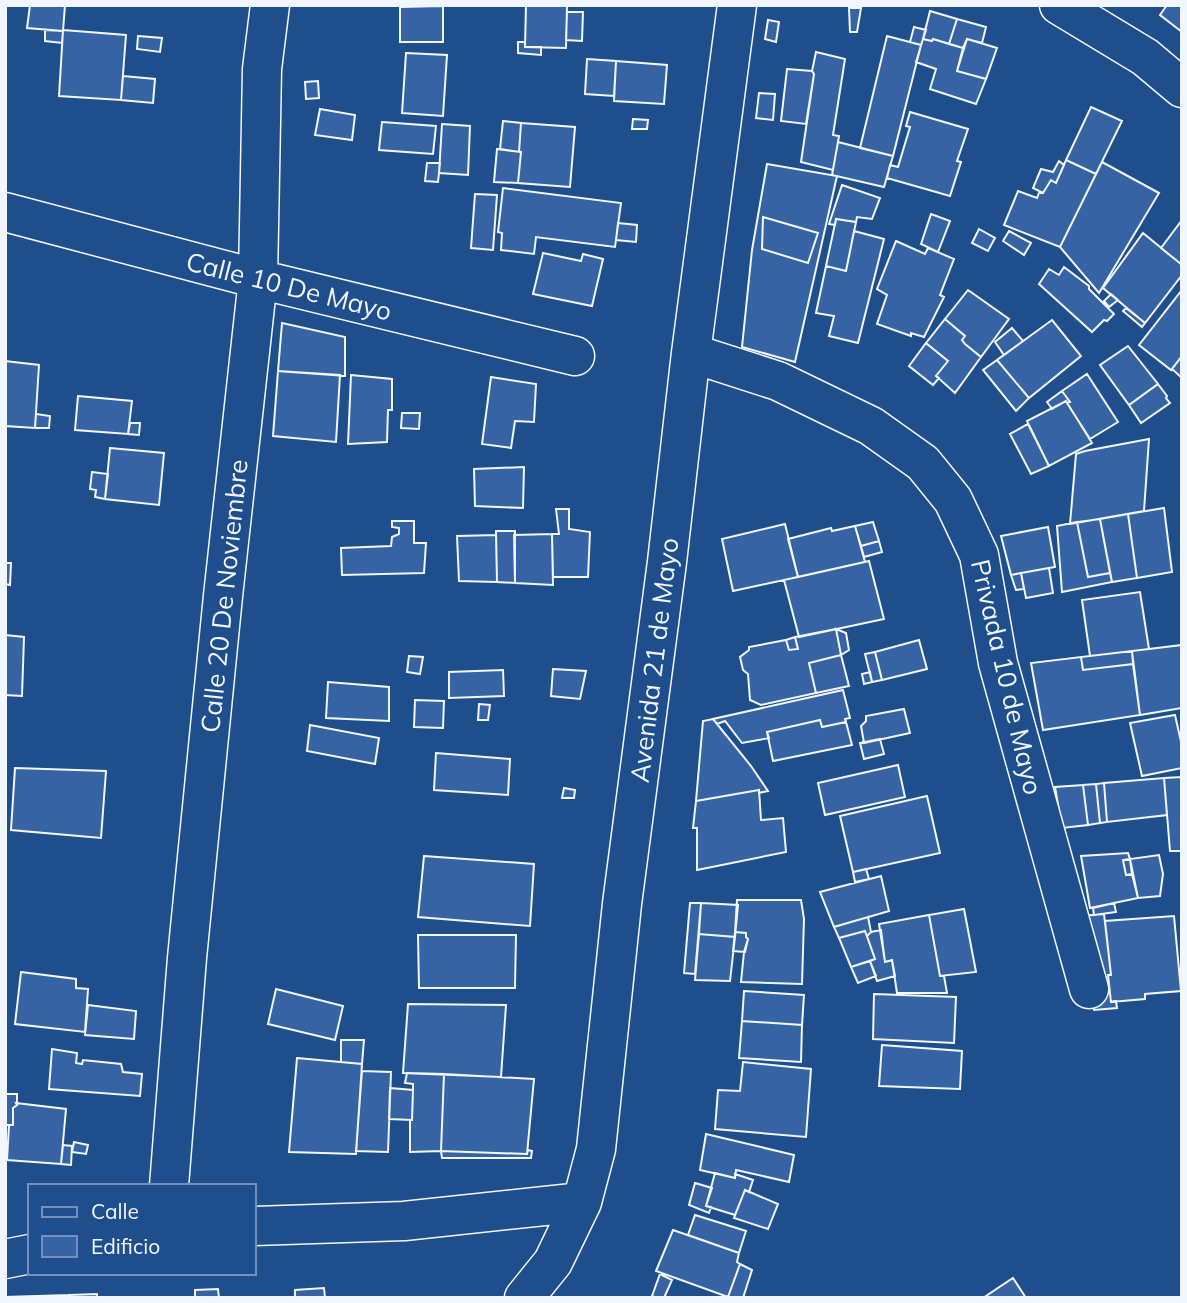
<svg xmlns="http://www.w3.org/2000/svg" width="1187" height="1303" viewBox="0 0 1187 1303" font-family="Mulish,sans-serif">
<rect width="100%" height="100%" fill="#1f4e8c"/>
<path fill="#3563a3" stroke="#f2f6ff" stroke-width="2" fill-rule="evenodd" d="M 30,5 L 65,5 L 63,31 L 27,28 Z
M 526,5 L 567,5 L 566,48 L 525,47 Z
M 1167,5 L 1182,5 L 1182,32 L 1160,15 Z
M 443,6 L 443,42 L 400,42 L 400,7 Z
M 849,8 L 861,8 L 857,32 L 850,32 Z
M 930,11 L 957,19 L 949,44 L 933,39 L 932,41 L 923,39 Z
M 567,12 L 583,12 L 582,41 L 566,40 Z
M 957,19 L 986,27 L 982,43 L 967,39 L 963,48 L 949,44 Z
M 768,20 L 779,22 L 776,42 L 765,39 Z
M 914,27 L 926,30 L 921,45 L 910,42 Z
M 45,30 L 63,31 L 62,43 L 45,41 Z
M 63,30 L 126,35 L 121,100 L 59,96 Z
M 138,36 L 162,38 L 160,52 L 137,49 Z
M 887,36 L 921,45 L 893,156 L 860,148 Z
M 923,39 L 932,41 L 933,39 L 963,48 L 957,71 L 986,79 L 976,104 L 930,89 L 936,69 L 916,62 Z
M 967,39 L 997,48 L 986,79 L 957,71 Z
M 518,42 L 525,42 L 525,47 L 541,47 L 541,55 L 518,53 Z
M 816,52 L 845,59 L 833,135 L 839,136 L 833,170 L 801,162 L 814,74 L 812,71 Z
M 406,53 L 447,55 L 443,116 L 402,113 Z
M 587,59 L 616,61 L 614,96 L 585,94 Z
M 616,61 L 667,65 L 664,104 L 614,101 Z
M 787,69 L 812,71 L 814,74 L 806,124 L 781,121 Z
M 123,76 L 155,79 L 153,103 L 121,100 Z
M 318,81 L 319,98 L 306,99 L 305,82 Z
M 759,93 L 775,94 L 773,120 L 756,118 Z
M 1091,107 L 1122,121 L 1096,174 L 1066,160 Z
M 320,109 L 355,115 L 352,140 L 315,135 Z
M 910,112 L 968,129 L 957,161 L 961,162 L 950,196 L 887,178 L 890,165 L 898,167 L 910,127 L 906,126 Z
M 633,119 L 648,120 L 647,129 L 632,129 Z
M 503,121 L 521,123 L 519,152 L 500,149 Z
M 382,122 L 436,126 L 433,154 L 379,150 Z
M 521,123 L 575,127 L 570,187 L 518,183 L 521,152 L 519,152 Z
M 442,124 L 470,126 L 468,175 L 439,173 Z
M 838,142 L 893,156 L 884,187 L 832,175 Z
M 497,149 L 521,152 L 518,183 L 494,182 Z
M 1066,160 L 1096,174 L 1060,247 L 1004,225 L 1018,191 L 1037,198 L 1039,193 L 1043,193 L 1051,180 L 1056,183 Z
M 1059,161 L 1064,165 L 1056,183 L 1051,180 L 1043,193 L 1033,188 L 1041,169 L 1053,172 Z
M 1102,162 L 1159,193 L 1099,293 L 1060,247 Z
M 427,163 L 440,163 L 438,182 L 425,181 Z
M 767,164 L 837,176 L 795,362 L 742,347 L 752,250 ZM 763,217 L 818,233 L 808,263 L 762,249 Z
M 842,185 L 880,198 L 872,219 L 857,217 L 856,222 L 836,219 L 835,225 L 829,224 Z
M 503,188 L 621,203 L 615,247 L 536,237 L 534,254 L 501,250 L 502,233 L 498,232 Z
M 475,194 L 497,195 L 493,250 L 471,248 Z
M 931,214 L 950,221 L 938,252 L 921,244 Z
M 763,217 L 818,233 L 808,263 L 762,249 Z
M 836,219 L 856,222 L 846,271 L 826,266 Z
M 1182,220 L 1182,265 L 1161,248 Z
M 618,223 L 637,225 L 636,242 L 616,240 Z
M 979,229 L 995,238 L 988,251 L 972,243 Z
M 854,231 L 884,239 L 858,343 L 829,336 L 834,316 L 816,313 L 826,266 L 846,271 Z
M 1009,231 L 1031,243 L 1024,255 L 1003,241 Z
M 1143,233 L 1182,265 L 1182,275 L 1145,323 L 1103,288 Z
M 896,241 L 925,254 L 928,248 L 954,259 L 940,295 L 944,297 L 924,337 L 911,333 L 911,336 L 877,324 L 887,295 L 877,289 Z
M 543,253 L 581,261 L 583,254 L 603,259 L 592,306 L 533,294 Z
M 1064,267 L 1089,286 L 1089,289 L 1114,314 L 1107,321 L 1104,320 L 1092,332 L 1039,284 L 1049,269 L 1059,275 Z
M 968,290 L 1009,319 L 981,357 L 965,344 L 962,340 L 965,336 L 945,319 Z
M 1182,290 L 1182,356 L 1171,370 L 1139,345 Z
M 1111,294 L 1118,300 L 1109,307 L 1104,301 Z
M 1126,308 L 1145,323 L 1142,327 L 1123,311 Z
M 945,319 L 965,336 L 962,340 L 965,344 L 981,357 L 955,393 L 936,376 L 948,361 L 926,343 Z
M 1052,320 L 1081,356 L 1029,398 L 997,360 Z
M 282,323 L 345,337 L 345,376 L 278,371 Z
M 1012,328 L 1023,341 L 1004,355 L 995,342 Z
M 926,343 L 948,361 L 936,376 L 939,378 L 933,385 L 909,366 Z
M 1128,346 L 1158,384 L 1129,405 L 1100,365 Z
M 1182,356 L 1182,378 L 1172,369 Z
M 997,360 L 1029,398 L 1016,411 L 983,370 Z
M 5,361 L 39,365 L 35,428 L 5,426 Z
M 278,371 L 340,375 L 336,442 L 273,436 Z
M 1087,374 L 1118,422 L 1090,439 L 1067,403 L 1070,402 L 1062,391 Z
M 351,375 L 392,379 L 392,410 L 388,410 L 387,442 L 348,444 Z
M 491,377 L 536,384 L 534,422 L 515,421 L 511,448 L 482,444 Z
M 1158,384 L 1167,396 L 1166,398 L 1170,403 L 1141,423 L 1129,405 Z
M 1062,391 L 1070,402 L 1067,403 L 1066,401 L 1052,409 L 1047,402 Z
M 78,396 L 132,401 L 128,434 L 75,430 Z
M 1066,401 L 1092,443 L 1049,466 L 1027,421 Z
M 402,413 L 420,413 L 419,429 L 401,428 Z
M 36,414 L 50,416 L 49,428 L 35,428 Z
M 130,423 L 140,423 L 139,435 L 128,434 Z
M 1028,424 L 1049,466 L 1031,474 L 1010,434 Z
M 1149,439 L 1144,511 L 1070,524 L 1076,454 L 1085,451 Z
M 110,448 L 164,453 L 159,505 L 105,499 Z
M 524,467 L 523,508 L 475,506 L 474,469 Z
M 92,472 L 108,474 L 105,499 L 95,497 L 96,490 L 90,489 Z
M 1164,508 L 1172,572 L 1137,578 L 1128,514 Z
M 556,509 L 569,509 L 569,529 L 590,532 L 588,577 L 553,577 L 552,534 L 559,534 Z
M 1128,514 L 1137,578 L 1112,582 L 1100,519 Z
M 1100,519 L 1110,573 L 1088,577 L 1077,522 Z
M 392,521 L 414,521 L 414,543 L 426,543 L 424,573 L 342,575 L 341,548 L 391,546 L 392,537 L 399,534 L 399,528 L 392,527 Z
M 873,522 L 879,541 L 861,546 L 855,526 Z
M 1077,522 L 1088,577 L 1110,573 L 1112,582 L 1062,592 L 1057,526 Z
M 785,524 L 798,577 L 733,591 L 722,539 Z
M 855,526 L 865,562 L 798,577 L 788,539 L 831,528 L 832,531 Z
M 1048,527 L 1055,567 L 1011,575 L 1001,536 Z
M 496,531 L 515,531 L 515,583 L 497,582 Z
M 552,534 L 553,585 L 515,583 L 514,535 Z
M 496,535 L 497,582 L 459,581 L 457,536 Z
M 879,541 L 882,552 L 864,557 L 861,546 Z
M 869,561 L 884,619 L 799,637 L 784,580 Z
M 5,563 L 11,563 L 10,585 L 5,584 Z
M 1049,568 L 1053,593 L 1026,598 L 1021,573 Z
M 1021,573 L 1024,589 L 1016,590 L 1011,575 Z
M 1140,592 L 1149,649 L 1090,656 L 1082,600 Z
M 836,629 L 841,655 L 809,663 L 816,693 L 761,705 L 750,700 L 748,674 L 743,670 L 740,657 L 749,650 L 749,647 L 786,640 L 789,650 L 798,649 L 795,637 Z
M 836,629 L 846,633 L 849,650 L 841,655 Z
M 5,635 L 24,637 L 22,696 L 5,695 Z
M 795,637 L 798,649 L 789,650 L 786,640 Z
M 919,640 L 927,669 L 882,680 L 875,652 Z
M 1182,645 L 1182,708 L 1140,715 L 1132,651 Z
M 1132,651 L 1133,664 L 1083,670 L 1081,657 Z
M 875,652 L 882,680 L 872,682 L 865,654 Z
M 841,655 L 849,686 L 816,693 L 809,663 Z
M 409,656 L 423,657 L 420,674 L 407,672 Z
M 1081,657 L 1083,670 L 1133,664 L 1140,715 L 1043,730 L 1031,663 Z
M 553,669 L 586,671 L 580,699 L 551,696 Z
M 503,670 L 504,696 L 449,698 L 449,672 Z
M 870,672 L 872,682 L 864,684 L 862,674 Z
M 328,682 L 389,687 L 389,721 L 326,718 Z
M 843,690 L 850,718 L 845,719 L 846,722 L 822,727 L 820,720 L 767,732 L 769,738 L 742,743 L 725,721 L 717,724 L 713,719 Z
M 415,700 L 444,701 L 443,728 L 414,727 Z
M 479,704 L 490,705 L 488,720 L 478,720 Z
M 904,709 L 910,733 L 864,743 L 861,726 L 866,721 L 866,716 Z
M 1175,715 L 1182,746 L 1182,768 L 1142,776 L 1130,723 Z
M 713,719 L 751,766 L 768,791 L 759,793 L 759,790 L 696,801 L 703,721 Z
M 820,720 L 822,727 L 846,722 L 852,745 L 773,761 L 767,732 Z
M 310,725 L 379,738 L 375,764 L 307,751 Z
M 880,739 L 884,754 L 864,759 L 860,743 Z
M 436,753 L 510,759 L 508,795 L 434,790 Z
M 898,765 L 905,797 L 825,815 L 818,783 Z
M 15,768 L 106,771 L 101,838 L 11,830 Z
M 1182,777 L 1182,851 L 1170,851 L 1164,778 Z
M 1164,778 L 1167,815 L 1107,822 L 1104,783 Z
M 1104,783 L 1107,822 L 1100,823 L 1096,784 Z
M 1096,784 L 1100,823 L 1088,825 L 1083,785 Z
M 1083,785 L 1088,825 L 1062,828 L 1055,787 Z
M 564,788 L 575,790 L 574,798 L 562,798 Z
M 759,790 L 761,820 L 783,818 L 786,852 L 697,870 L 697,828 L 693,828 L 696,801 Z
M 927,796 L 940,853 L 853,872 L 840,816 Z
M 1128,853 L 1130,859 L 1123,860 L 1126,875 L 1132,874 L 1138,898 L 1090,908 L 1081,856 Z
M 1159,855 L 1163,874 L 1160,896 L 1138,898 L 1130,859 Z
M 424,856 L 534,864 L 530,926 L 418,917 Z
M 1130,859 L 1132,874 L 1126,875 L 1123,860 Z
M 866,869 L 869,879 L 855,882 L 853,872 Z
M 881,876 L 889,911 L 834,927 L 820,892 Z
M 737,900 L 801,900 L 804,919 L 802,984 L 741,982 L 744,952 L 748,939 L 746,937 L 746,933 L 735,932 Z
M 690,903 L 701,903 L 695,974 L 684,973 Z
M 701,903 L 738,905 L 735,937 L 699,934 Z
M 1114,903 L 1116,912 L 1094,915 L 1093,908 Z
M 964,909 L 976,972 L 940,976 L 929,915 Z
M 1104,914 L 1111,975 L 1108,975 L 1111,1002 L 1116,1001 L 1117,1008 L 1094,1010 L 1081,916 Z
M 929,915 L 940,976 L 944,976 L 947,993 L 897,993 L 892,960 L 885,962 L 879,924 Z
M 1174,916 L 1181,991 L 1145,994 L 1145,999 L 1111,1002 L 1108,975 L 1111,975 L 1105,921 Z
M 868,917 L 871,932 L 867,936 L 865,931 L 839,938 L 834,927 Z
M 881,930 L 885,962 L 892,960 L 895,976 L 877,981 L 870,961 L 875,959 L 867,936 L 871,932 Z
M 865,931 L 875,959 L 851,967 L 839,938 Z
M 735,932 L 746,933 L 746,937 L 748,939 L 745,952 L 733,951 Z
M 699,934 L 735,937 L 730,981 L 695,980 Z
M 418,935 L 516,935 L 515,988 L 419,988 Z
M 870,961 L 876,976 L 858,983 L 851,967 Z
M 21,972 L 76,979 L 76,988 L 88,989 L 85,1032 L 15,1024 Z
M 276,989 L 343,1006 L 335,1040 L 268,1024 Z
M 744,991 L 804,995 L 802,1025 L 742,1021 Z
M 874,994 L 956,997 L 954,1043 L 873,1039 Z
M 408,1004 L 506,1005 L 501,1077 L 403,1073 Z
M 88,1005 L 136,1011 L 134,1039 L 85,1035 Z
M 742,1021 L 802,1025 L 801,1062 L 739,1058 Z
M 341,1040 L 364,1040 L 362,1064 L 341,1062 Z
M 882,1045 L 962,1051 L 960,1089 L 879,1086 Z
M 52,1049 L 77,1053 L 76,1063 L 82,1064 L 83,1060 L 121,1064 L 123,1072 L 142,1074 L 140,1096 L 49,1089 Z
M 297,1058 L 362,1064 L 356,1154 L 289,1152 Z
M 743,1062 L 811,1069 L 806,1137 L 715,1129 L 718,1090 L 740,1091 Z
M 362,1071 L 391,1072 L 388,1152 L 356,1151 Z
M 407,1073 L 444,1074 L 441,1151 L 410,1152 L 410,1120 L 412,1120 L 413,1090 L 413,1084 L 405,1083 Z
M 444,1074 L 534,1079 L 527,1154 L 441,1151 Z
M 390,1088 L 413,1090 L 412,1120 L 389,1119 Z
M 5,1094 L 17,1094 L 17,1105 L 13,1108 L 13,1125 L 5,1125 Z
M 16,1103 L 66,1109 L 61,1164 L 7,1160 L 9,1125 L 13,1125 L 13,1108 L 17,1105 Z
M 706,1134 L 794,1155 L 789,1182 L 736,1170 L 735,1178 L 700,1170 Z
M 74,1142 L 88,1145 L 86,1154 L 72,1152 Z
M 63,1145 L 72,1146 L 71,1165 L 61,1164 Z
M 528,1150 L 532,1151 L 531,1158 L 442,1158 L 441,1151 L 527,1154 Z
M 715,1173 L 735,1178 L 735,1174 L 753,1180 L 749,1192 L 745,1190 L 735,1215 L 706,1206 Z
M 695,1183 L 712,1188 L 706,1206 L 711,1207 L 709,1213 L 689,1205 Z
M 745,1190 L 778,1204 L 768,1229 L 734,1218 Z
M 695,1215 L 746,1231 L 739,1253 L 688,1235 Z
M 673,1230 L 739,1253 L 737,1262 L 740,1264 L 728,1297 L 656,1271 Z
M 740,1264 L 752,1270 L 743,1298 L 731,1298 L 728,1297 Z
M 660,1274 L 672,1280 L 664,1298 L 656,1298 L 652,1296 Z
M 1013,1278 L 1026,1298 L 983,1298 Z
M 324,1288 L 325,1298 L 295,1298 L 295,1290 Z
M 218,1289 L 219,1298 L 195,1298 L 195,1290 Z
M 97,1294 L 97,1298 L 69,1298 L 69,1295 Z
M 69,1295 L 69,1298 L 5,1298 L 5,1297 Z"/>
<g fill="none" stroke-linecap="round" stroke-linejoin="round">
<defs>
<path id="minor" d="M 1059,5 L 1145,57 L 1182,88
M 5,212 L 258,279 L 575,356
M 691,353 L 778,381 L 871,426 L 923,463 L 953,500 L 979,555 L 998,663 L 1089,989
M 169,1186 L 187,958 L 223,596 L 258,279 L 262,69 L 270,5
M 254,1226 L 404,1221 L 582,1202
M 5,1259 L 30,1254
M 524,1298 L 553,1262 L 582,1202 L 596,1149 L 622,904 L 667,562 L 691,353 L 737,5"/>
</defs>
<use href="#minor" stroke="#f2f6ff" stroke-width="41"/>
<use href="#minor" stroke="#1f4e8c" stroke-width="38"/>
</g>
<g text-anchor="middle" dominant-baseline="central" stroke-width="5" stroke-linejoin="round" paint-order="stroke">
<g font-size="26" fill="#f2f6ff" stroke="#1f4e8c">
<text transform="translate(289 286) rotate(14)">Calle 10 De Mayo</text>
<text transform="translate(224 596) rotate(-84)">Calle 20 De Noviembre</text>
<text transform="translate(654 660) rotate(-83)">Avenida 21 de Mayo</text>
<text transform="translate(1007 677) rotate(77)">Privada 10 de Mayo</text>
</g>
</g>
<rect width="1187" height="1303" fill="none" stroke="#f2f6ff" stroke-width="14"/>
<rect x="28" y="1184" width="228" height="91" fill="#1f4e8c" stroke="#7391ba" stroke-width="2"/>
<rect x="42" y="1207" width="35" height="10" fill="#1f4e8c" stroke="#7391ba" stroke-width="2"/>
<text x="91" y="1219" font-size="21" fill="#f2f6ff">Calle</text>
<rect x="42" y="1236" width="35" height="21" fill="#3563a3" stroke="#7391ba" stroke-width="2"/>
<text x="91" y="1254" font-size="21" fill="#f2f6ff">Edificio</text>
</svg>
